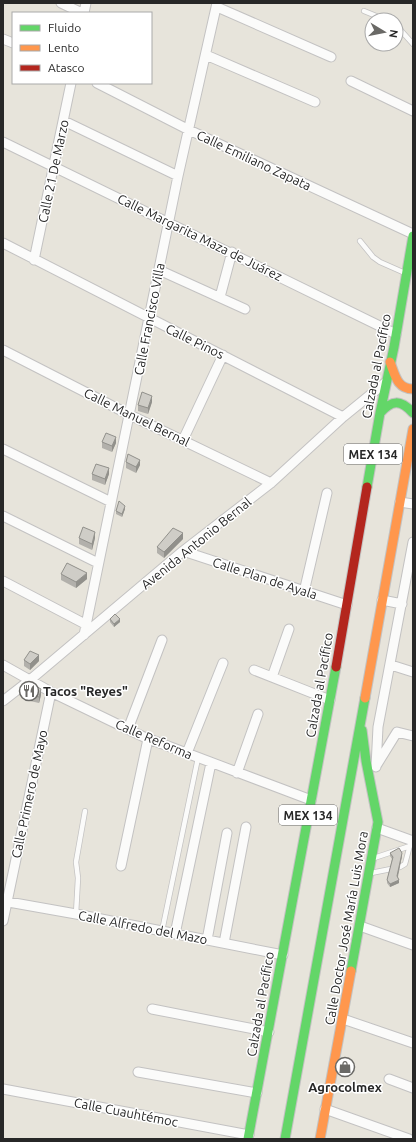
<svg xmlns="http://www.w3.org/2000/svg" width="416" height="1142" viewBox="0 0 416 1142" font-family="Ubuntu,sans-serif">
<rect width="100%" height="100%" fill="#e7e4db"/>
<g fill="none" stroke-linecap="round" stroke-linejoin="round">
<defs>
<path id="lane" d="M 364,11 L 386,20
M 396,25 L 413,44
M 360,241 L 373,257 L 380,262 L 405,273
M 374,858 L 410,846
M 400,867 L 405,864 L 410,845
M 371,873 L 391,869
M 76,914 L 78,878 L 76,862 L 85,811
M 162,931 L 198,758"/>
<path id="street" d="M 61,3 L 82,13
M 217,7 L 331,57
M 84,13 L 86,3
M 3,39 L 13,43
M 206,55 L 315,102
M 351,81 L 413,111
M 97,83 L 189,130 L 413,234
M 64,121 L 178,176
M 3,142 C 134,205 265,269 396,334
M 3,243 L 343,417
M 34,260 L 71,83
M 159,270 L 245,309
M 220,297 L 232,252
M 3,350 L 130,415 L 271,483
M 183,440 L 223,355
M 3,449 L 111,502
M 400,502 L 413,504
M 3,516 L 98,563
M 183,551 L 347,605
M 3,581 L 85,624
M 304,592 L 327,493
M 382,600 L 402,604
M 84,635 L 178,176 L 217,3
M 3,665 L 51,692 L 144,737 L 311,800
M 391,665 L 413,672
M 254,670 L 330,700
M 272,677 L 289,629
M 3,701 L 30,680 L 183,551 L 271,483 L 343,417 L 386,382
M 128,729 L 162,640
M 187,753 L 223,663
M 376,766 L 397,732 L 413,736
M 376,767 L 378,727 L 413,542
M 237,773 L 258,714
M 377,828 L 413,841
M 121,866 L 148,739
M 3,901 L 76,914 L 283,955
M 3,921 L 51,692
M 360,926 L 413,945
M 175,934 L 211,763
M 207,940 L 227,833
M 224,943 L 246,827
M 152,1009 L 269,1032
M 343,1019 L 413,1043
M 138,1072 L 257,1093
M 389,1079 L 413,1088
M 3,1089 L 249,1135
M 325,1109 L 409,1139"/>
<path id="fast" d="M 380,413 C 392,400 400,399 413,413
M 367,487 L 380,413 L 394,347 L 413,236
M 351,971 L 378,822 L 366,761 L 362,730
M 248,1139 L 336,667
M 285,1139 L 365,698"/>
<path id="slow" d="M 390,362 C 395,375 397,389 413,389
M 365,698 L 413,429
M 320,1139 L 351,971"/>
<path id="jam" d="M 336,667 L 367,487"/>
</defs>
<use href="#lane" stroke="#c3c2c2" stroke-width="6"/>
<use href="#street" stroke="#c3c2c2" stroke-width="11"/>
<use href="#fast" stroke="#c3c2c2" stroke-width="11"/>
<use href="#slow" stroke="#c3c2c2" stroke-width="11"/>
<use href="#jam" stroke="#c3c2c2" stroke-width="11"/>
<use href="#lane" stroke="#fbfbfa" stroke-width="4.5"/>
<use href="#street" stroke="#fbfbfa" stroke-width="9"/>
<use href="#fast" stroke="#63d668" stroke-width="9"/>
<use href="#slow" stroke="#ff974d" stroke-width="9"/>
<use href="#jam" stroke="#b3261e" stroke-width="9"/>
</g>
<path fill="#b2b0ab" d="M 152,402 L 148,414 L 138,411 L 138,405 Z
M 102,442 L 116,443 L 112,452 L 102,448 Z
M 126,462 L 140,465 L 136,473 L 126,468 Z
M 92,474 L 109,474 L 105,485 L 92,480 Z
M 125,509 L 122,517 L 116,514 L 116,511 Z
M 79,538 L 95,538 L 92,550 L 79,544 Z
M 183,539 L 164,558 L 157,553 L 157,547 Z
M 61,574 L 87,579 L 76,588 L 61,580 Z
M 110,619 L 120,622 L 114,627 L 110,622 Z
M 24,660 L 39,661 L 30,670 L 24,666 Z
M 30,695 L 41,695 L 39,703 L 30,701 Z
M 390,853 L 402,856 L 398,877 L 399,883 L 390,887 L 387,883 L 387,880 L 392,859 L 390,856 Z"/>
<path fill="#91908b" d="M 152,396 L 152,402 L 148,414 L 148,408 Z
M 116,437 L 116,443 L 112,452 L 112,446 Z
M 140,460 L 140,465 L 136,473 L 136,467 Z
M 109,468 L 109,474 L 105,485 L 105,479 Z
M 125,506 L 125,509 L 122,517 L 122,514 Z
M 95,532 L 95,538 L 92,550 L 92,544 Z
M 183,533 L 183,539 L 164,558 L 164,552 Z
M 87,573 L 87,579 L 76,588 L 76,582 Z
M 120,619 L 120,622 L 114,627 L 114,624 Z
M 39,655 L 39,661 L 30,670 L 30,664 Z
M 41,689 L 41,695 L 39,703 L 39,697 Z
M 402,853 L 402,856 L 397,879 L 397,876 Z
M 399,880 L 399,883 L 390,887 L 390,884 Z"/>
<path fill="#cfcdc7" stroke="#91908b" d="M 142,392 L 152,396 L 148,408 L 138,405 Z
M 106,433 L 116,437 L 112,446 L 102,442 Z
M 128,454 L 140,460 L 136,467 L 126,462 Z
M 96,464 L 109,468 L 105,479 L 92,474 Z
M 119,501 L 125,506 L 122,514 L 116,511 Z
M 83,527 L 95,532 L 92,544 L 79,538 Z
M 173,528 L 183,533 L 164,552 L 157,547 Z
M 67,563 L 87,573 L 76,582 L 61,574 Z
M 115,614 L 120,619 L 114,624 L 110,619 Z
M 30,651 L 39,655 L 30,664 L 24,660 Z
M 32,684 L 41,689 L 39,697 L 30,695 Z
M 399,848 L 402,853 L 397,876 L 399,880 L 390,884 L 387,880 L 393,857 L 390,853 Z"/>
<defs>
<symbol id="restaurant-ring" viewBox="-11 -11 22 22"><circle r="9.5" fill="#fff" stroke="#6a6966" stroke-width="1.5"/><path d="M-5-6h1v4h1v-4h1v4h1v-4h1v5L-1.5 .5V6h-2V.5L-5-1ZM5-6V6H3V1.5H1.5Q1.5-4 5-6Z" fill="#6a6966"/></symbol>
<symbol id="shop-ring" viewBox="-11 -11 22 22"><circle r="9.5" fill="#fff" stroke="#6a6966" stroke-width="1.5"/><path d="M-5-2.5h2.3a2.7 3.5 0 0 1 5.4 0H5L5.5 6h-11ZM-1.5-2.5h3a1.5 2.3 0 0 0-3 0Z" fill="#6a6966"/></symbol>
</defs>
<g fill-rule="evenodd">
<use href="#restaurant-ring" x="18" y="680" width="22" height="22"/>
<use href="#shop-ring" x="334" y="1056" width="22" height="22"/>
</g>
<g text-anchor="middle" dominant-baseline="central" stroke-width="3" stroke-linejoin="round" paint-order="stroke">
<g fill="#fff" stroke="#686868" stroke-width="1">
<rect x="344" y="444" width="58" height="20" rx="3"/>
<rect x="279" y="805" width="58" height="20" rx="3"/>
</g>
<g font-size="12" font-weight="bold" fill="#272727">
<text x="373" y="454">MEX 134</text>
<text x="308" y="815">MEX 134</text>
</g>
<g font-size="13" fill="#272727" stroke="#fff">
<text transform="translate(254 160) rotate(25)">Calle Emiliano Zapata</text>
<text transform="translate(53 171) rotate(-78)">Calle 21 De Marzo</text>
<text transform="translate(200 237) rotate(26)">Calle Margarita Maza de Juárez</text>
<text transform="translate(149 319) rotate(-79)">Calle Francisco Villa</text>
<text transform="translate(195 341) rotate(26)">Calle Pinos</text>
<text transform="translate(376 366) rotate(-79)">Calzada al Pacífico</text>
<text transform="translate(137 417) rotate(26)">Calle Manuel Bernal</text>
<text transform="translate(196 543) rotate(-39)">Avenida Antonio Bernal</text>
<text transform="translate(265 578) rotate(18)">Calle Plan de Ayala</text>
<text transform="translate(319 685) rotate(-80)">Calzada al Pacífico</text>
<text transform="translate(154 739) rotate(23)">Calle Reforma</text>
<text transform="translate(29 794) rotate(-78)">Calle Primero de Mayo</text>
<text transform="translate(143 927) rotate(11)">Calle Alfredo del Mazo</text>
<text transform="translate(346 928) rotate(-80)">Calle Doctor José María Luis Mora</text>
<text transform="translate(260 1004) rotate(-80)">Calzada al Pacífico</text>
<text transform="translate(126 1112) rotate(11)">Calle Cuauhtémoc</text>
</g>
<g font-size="13" font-weight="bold" fill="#272727" stroke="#fff" text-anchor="start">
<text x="43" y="691">Tacos "Reyes"</text>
<text x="345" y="1087" text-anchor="middle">Agrocolmex</text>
</g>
</g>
<rect width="416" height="1142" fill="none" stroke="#272727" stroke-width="8"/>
<rect x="12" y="12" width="140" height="72" fill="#ffffff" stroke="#a9a9a9"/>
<rect x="20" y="25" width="20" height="6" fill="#63d668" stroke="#a9a9a9"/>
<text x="48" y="32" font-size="12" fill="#272727">Fluido</text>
<rect x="20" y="45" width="20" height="6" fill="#ff974d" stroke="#a9a9a9"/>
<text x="48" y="52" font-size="12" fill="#272727">Lento</text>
<rect x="20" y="65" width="20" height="6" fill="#b3261e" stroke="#a9a9a9"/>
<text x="48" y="72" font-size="12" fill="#272727">Atasco</text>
<g transform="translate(384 32) rotate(100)"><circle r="19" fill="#ffffff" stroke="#a9a9a9"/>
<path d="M0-3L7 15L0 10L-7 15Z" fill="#6a6966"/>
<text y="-6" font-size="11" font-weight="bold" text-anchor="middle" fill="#272727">N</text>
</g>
</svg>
